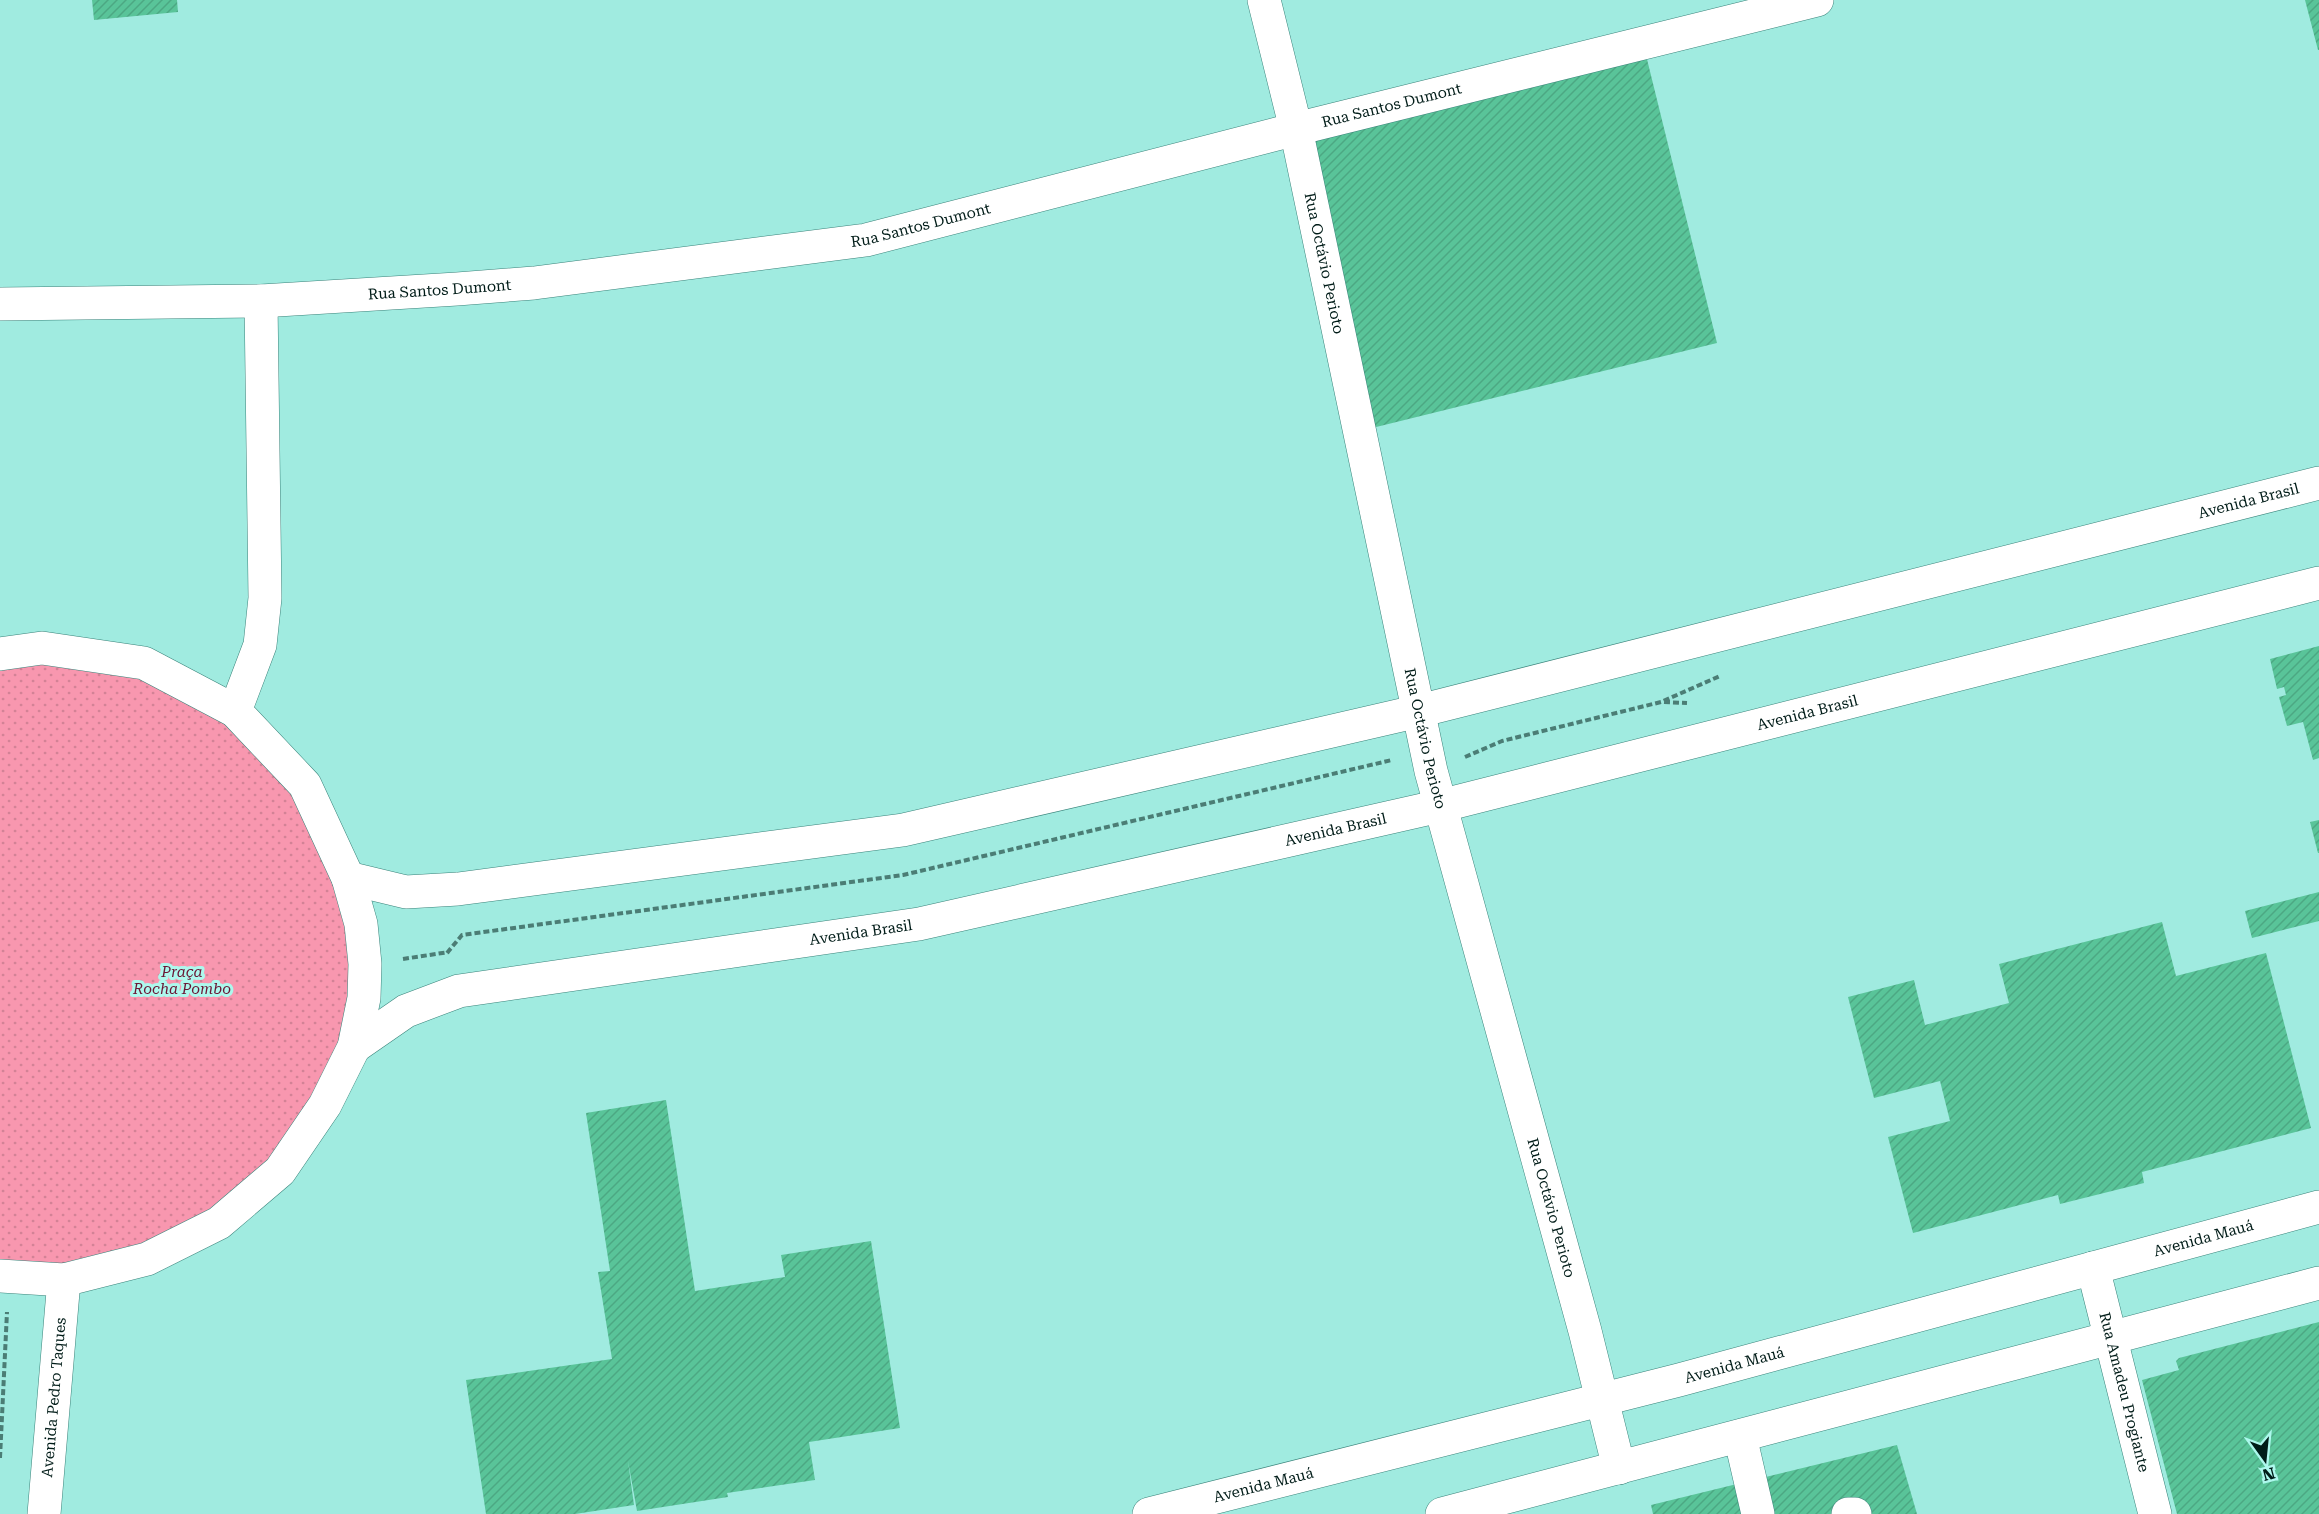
<svg xmlns="http://www.w3.org/2000/svg" width="2319" height="1514" viewBox="0 0 2319 1514" font-family="'Roboto Serif',serif">
<defs>
<pattern id="park-dots" width="8" height="8" patternUnits="userSpaceOnUse" patternTransform="scale(1.5)"><rect width="8" height="8" fill="#f897af"/><path d="M2 2h.1M6 6h.1" fill="none" stroke="#d38296" stroke-width="1.8" stroke-linecap="round"/></pattern>
<pattern id="building-hatch" width="6" height="6" patternUnits="userSpaceOnUse" patternTransform="scale(1.5)"><rect width="6" height="6" fill="#59c499"/><path d="M-1 1l2-2M0 6l6-6M5 7l2-2" fill="none" stroke="#4ca883"/></pattern>
</defs>
<rect width="100%" height="100%" fill="#a0ebe0"/>
<path fill="url(#park-dots)" d="M 0,654 L 144,663 L 235,711 L 348,878 L 364,998 L 280,1171 L 147,1259 L 0,1276 Z"/>
<path fill="url(#building-hatch)" d="M 92,0 L 177,0 L 178,12 L 94,20 Z
M 2305,0 L 2319,0 L 2319,50 L 2318,50 Z
M 1643,43 L 1717,343 L 1360,431 L 1296,129 Z
M 2319,646 L 2319,758 L 2313,760 L 2303,722 L 2287,726 L 2279,697 L 2286,695 L 2284,687 L 2277,689 L 2270,659 Z
M 2319,820 L 2319,853 L 2318,853 L 2310,822 Z
M 2319,892 L 2319,921 L 2252,938 L 2245,911 Z
M 2162,922 L 2176,976 L 2266,953 L 2311,1128 L 2142,1172 L 2144,1183 L 2060,1204 L 2058,1195 L 1913,1233 L 1888,1137 L 1950,1121 L 1940,1081 L 1874,1098 L 1848,997 L 1914,980 L 1925,1025 L 2009,1003 L 1999,964 Z
M 666,1100 L 695,1291 L 785,1277 L 781,1255 L 871,1241 L 900,1428 L 809,1442 L 815,1480 L 727,1493 L 728,1497 L 637,1511 L 628,1461 L 634,1505 L 575,1514 L 486,1514 L 466,1380 L 612,1359 L 598,1272 L 610,1271 L 586,1113 Z
M 2319,1322 L 2319,1514 L 2177,1514 L 2142,1380 L 2179,1370 L 2176,1361 L 2179,1358 Z
M 1897,1445 L 1917,1514 L 1653,1514 L 1651,1505 Z"/>
<g fill="none" stroke-linecap="round" stroke-linejoin="round">
<defs>
<g id="minor">
<path id="s1" d="M 1264,0 L 1296,129 L 1431,771 L 1585,1331 L 1619,1468"/>
<path id="s2" d="M 0,304 L 261,301 L 457,289 L 534,283 L 866,240 L 1296,129 L 1817,0"/>
<path d="M 235,711 L 260,645 L 265,598 L 261,301"/>
<path id="s3" d="M 2093,1268 L 2155,1514"/>
<path d="M 1740,1436 L 1758,1514"/>
<path d="M 1848,1514 L 1855,1514"/>
</g>
<g id="major">
<path d="M 0,654 L 42,648 L 144,663 L 235,711 L 305,785 L 348,878 L 361,924 L 365,964 L 364,998 L 354,1047 L 325,1105 L 280,1171 L 219,1223 L 147,1259 L 64,1280 L 0,1276"/>
<path id="s4" d="M 348,878 L 406,892 L 458,889 L 903,830 L 1419,711 L 2319,483"/>
<path id="s5" d="M 354,1047 L 406,1011 L 459,991 L 919,924 L 1440,806 L 2319,583"/>
<path id="s6" d="M 44,1514 L 64,1280"/>
<path id="s7" d="M 1149,1514 L 1679,1380 L 2319,1207"/>
<path d="M 1442,1514 L 2319,1283"/>
</g>
</defs>
<use href="#minor" stroke="#39837a" stroke-width="34"/>
<use href="#major" stroke="#39837a" stroke-width="34"/>
<path stroke="#4b7d75" stroke-width="4" stroke-dasharray="6 3" stroke-linecap="butt" d="M 1664,702 L 1687,703
M 1465,757 L 1502,741 L 1661,702 L 1720,676
M 447,953 L 462,935 L 903,875 L 1392,760
M 403,959 L 449,952
M 0,1458 L 7,1312"/>
<use href="#minor" stroke="#fff" stroke-width="33"/>
<use href="#major" stroke="#fff" stroke-width="33"/>
</g>
<g text-anchor="middle" dominant-baseline="central" stroke-width="6" stroke-linejoin="round" paint-order="stroke">
<g font-size="15" fill="#001c18" stroke="#adf8ed">
<text stroke="none"><textPath href="#s2" startOffset="1412">Rua Santos Dumont</textPath></text>
<text stroke="none"><textPath href="#s2" startOffset="926">Rua Santos Dumont</textPath></text>
<text stroke="none"><textPath href="#s1" startOffset="270">Rua Octávio Perioto</textPath></text>
<text stroke="none"><textPath href="#s2" startOffset="440">Rua Santos Dumont</textPath></text>
<text stroke="none"><textPath href="#s4" startOffset="1946">Avenida Brasil</textPath></text>
<text stroke="none"><textPath href="#s5" startOffset="1498">Avenida Brasil</textPath></text>
<text stroke="none"><textPath href="#s1" startOffset="756">Rua Octávio Perioto</textPath></text>
<text stroke="none"><textPath href="#s5" startOffset="1012">Avenida Brasil</textPath></text>
<text stroke="none"><textPath href="#s5" startOffset="526">Avenida Brasil</textPath></text>
<text stroke="none"><textPath href="#s1" startOffset="1242">Rua Octávio Perioto</textPath></text>
<text stroke="none"><textPath href="#s7" startOffset="1090">Avenida Mauá</textPath></text>
<text stroke="none"><textPath href="#s7" startOffset="604">Avenida Mauá</textPath></text>
<text stroke="none"><textPath href="#s3" startOffset="128">Rua Amadeu Progiante</textPath></text>
<text stroke="none"><textPath href="#s6" startOffset="117">Avenida Pedro Taques</textPath></text>
<text stroke="none"><textPath href="#s7" startOffset="118">Avenida Mauá</textPath></text>
</g>
<g font-size="15" font-style="italic" fill="#6a1634" stroke="#adf8ed">
<text x="182" y="972">Praça<tspan x="182" dy="17">Rocha Pombo</tspan></text>
</g>
</g>
<g transform="translate(2265 1460) rotate(165)" stroke="#adf8ed" stroke-width="4.5" paint-order="stroke">
<path d="M0-4.5L10 22L0 15L-10 22Z" fill="#001c18"/>
<text y="-9" font-size="16" font-weight="bold" text-anchor="middle" fill="#001c18">N</text>
</g>
</svg>
